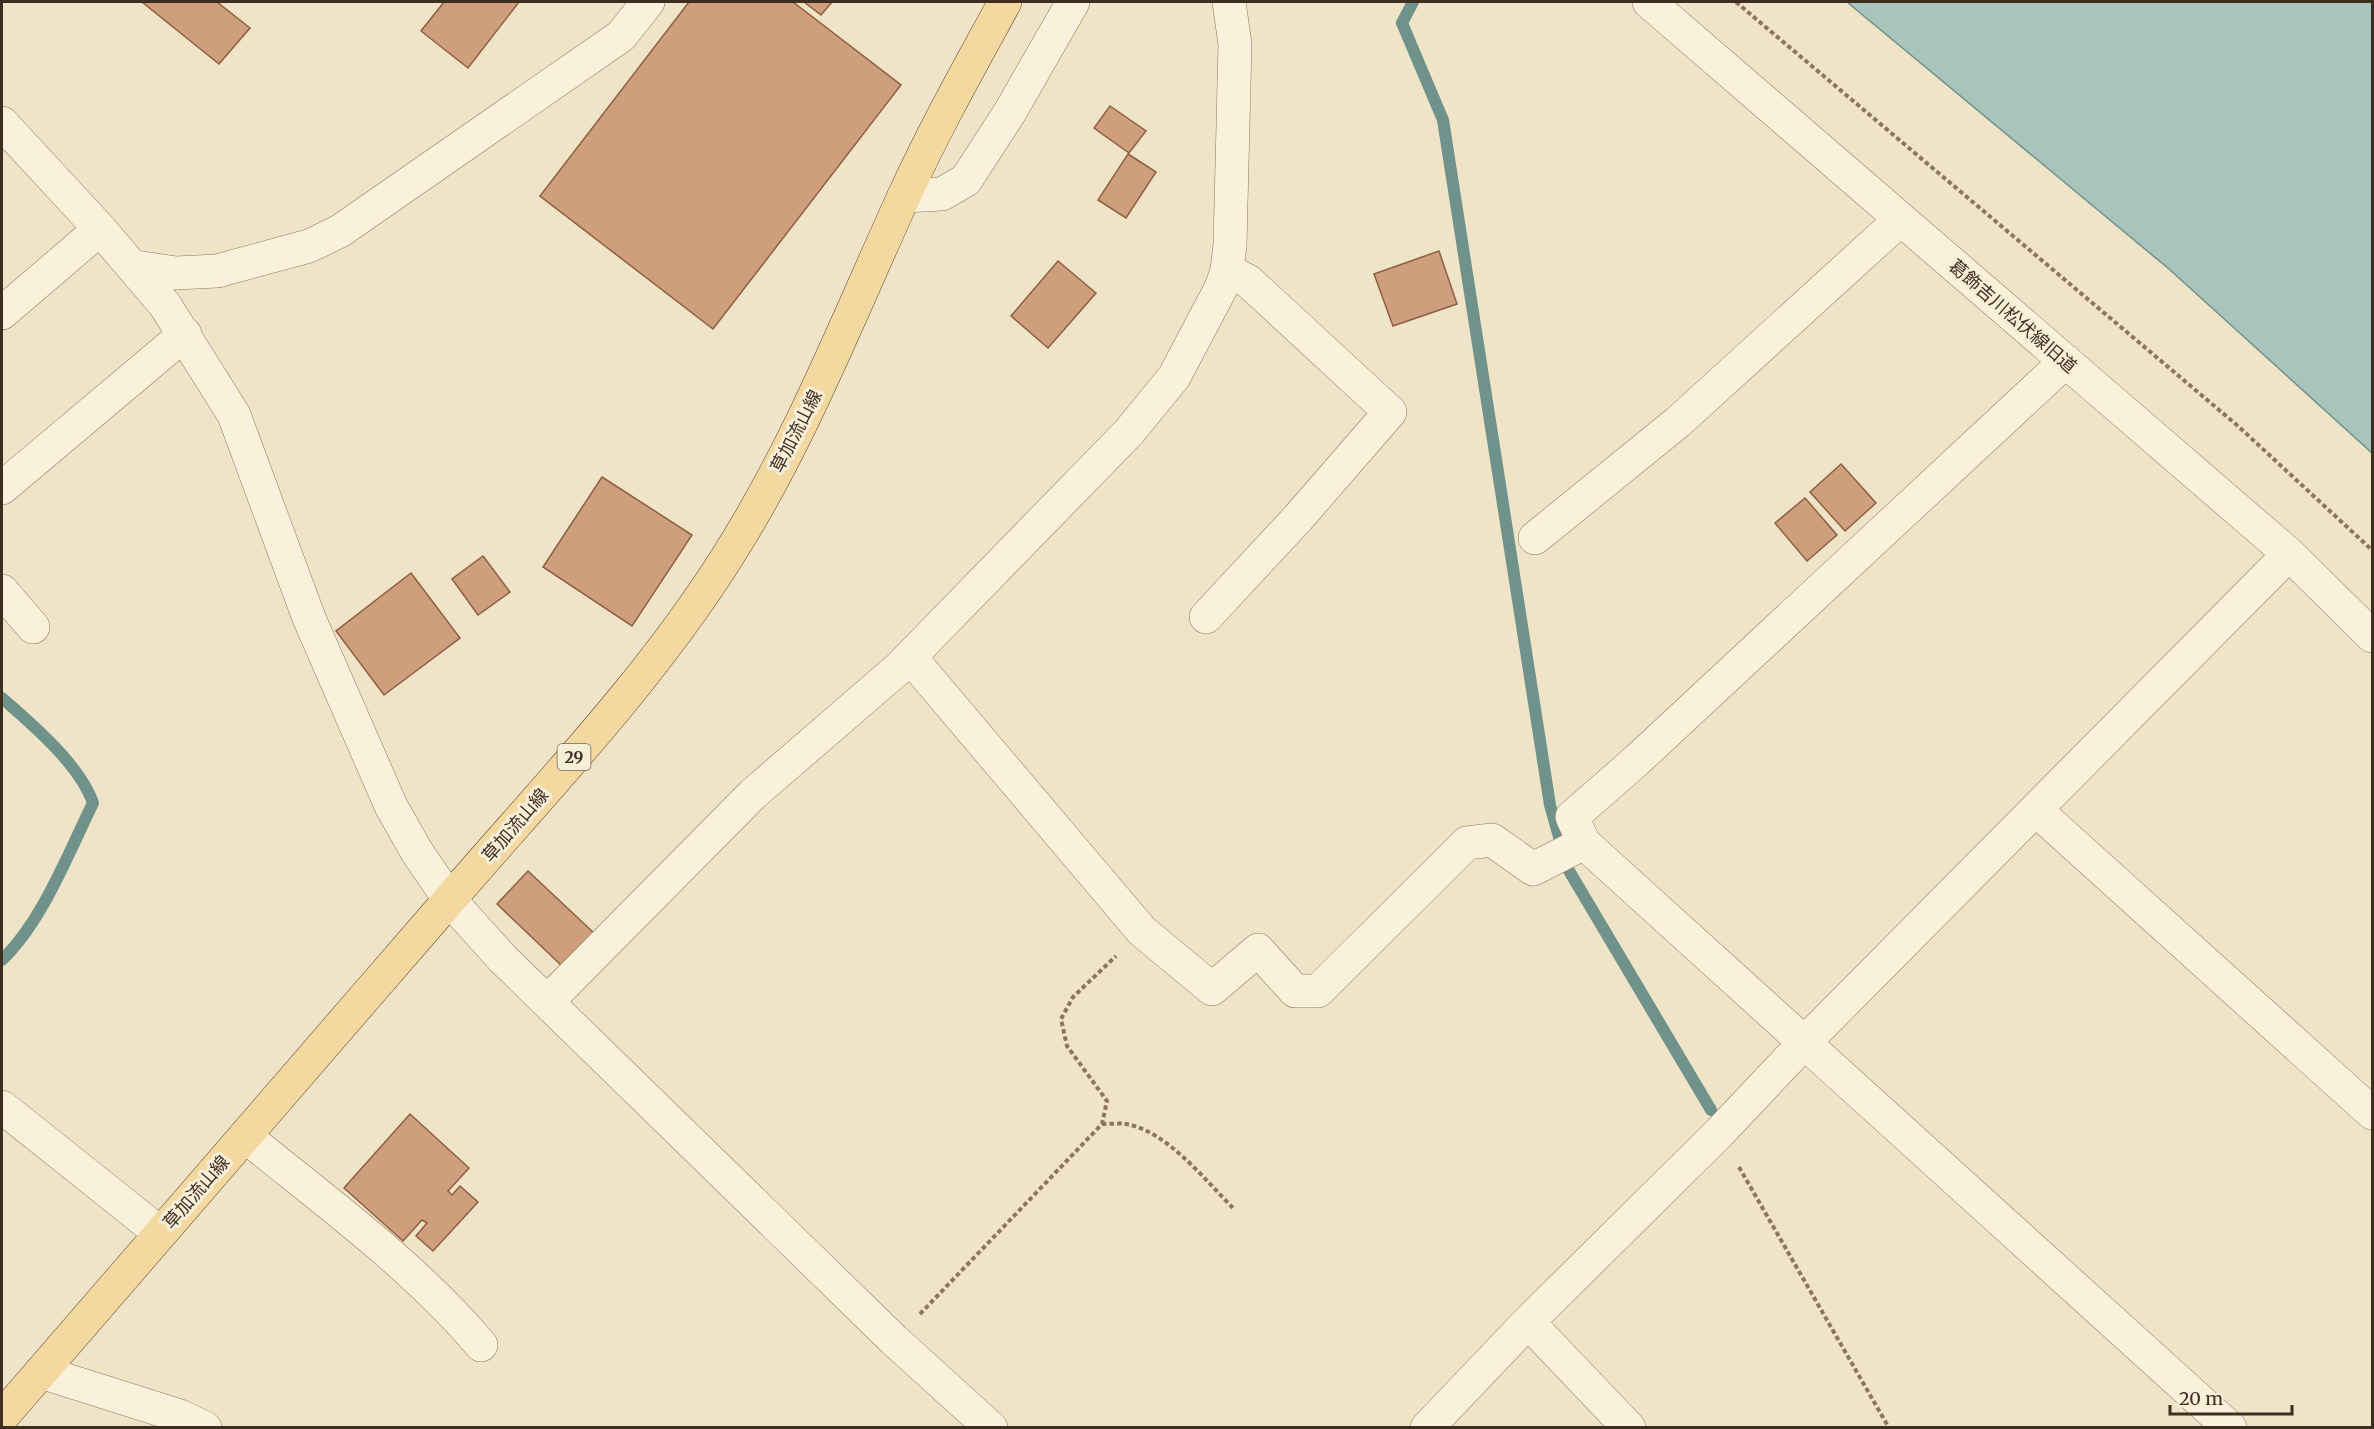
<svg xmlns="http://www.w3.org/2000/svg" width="2374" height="1429" viewBox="0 0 2374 1429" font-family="Merriweather,'Noto Sans JP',serif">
<rect width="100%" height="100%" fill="#f0e4c8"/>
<path fill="#a9c4bc" stroke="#6f938a" stroke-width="1.5" d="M 1847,2 L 2372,2 L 2372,453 L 2169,269 Z"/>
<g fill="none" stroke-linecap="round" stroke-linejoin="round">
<path stroke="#6f938a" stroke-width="12" d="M 1413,2 L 1402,23 L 1443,120 L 1550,805 L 1568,869 L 1711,1110
M 2,698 C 32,724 80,765 93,803 C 68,854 42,922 2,960"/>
</g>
<path fill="#cf9f7d" stroke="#8d5f41" stroke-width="1.5" d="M 142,2 L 217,2 L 250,28 L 219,64 Z
M 444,2 L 519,2 L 468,68 L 421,31 Z
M 689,2 L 793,2 L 901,85 L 713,329 L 540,196 Z
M 804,2 L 832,2 L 821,15 Z
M 1110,106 L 1146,131 L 1129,153 L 1094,128 Z
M 1128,154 L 1156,172 L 1126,218 L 1098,200 Z
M 1439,251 L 1457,304 L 1393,326 L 1374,274 Z
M 1058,261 L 1096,293 L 1048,348 L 1011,316 Z
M 1841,464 L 1876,503 L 1845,531 L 1810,492 Z
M 602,477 L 692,535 L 632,626 L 543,567 Z
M 1805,498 L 1837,535 L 1807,561 L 1775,523 Z
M 483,556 L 510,592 L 478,615 L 452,579 Z
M 411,573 L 460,638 L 384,695 L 336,631 Z
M 528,871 L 595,934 L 563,967 L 497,904 Z
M 410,1114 L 469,1168 L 448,1191 L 452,1195 L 460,1186 L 478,1202 L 433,1251 L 416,1236 L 427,1223 L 422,1220 L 403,1241 L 344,1188 Z"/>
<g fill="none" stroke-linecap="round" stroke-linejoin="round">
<defs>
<path id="minor" d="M 1649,2 L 2289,554 L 2372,636
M 2,123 L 100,229 L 165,305 L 234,415 L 309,618 L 391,806 L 417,852 L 449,899 L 502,958 L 894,1340 L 991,1428
M 904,196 L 942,194 L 966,180 L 1010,112 L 1073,2
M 135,267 L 176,273 L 217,271 L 309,246 L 340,231 L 621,36 L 648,2
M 2,313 L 100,229
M 2066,361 L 1636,761 L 1572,817 L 1584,843 L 2230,1428
M 2,488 L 185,334
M 1535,538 L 1678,422 L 1901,219
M 2,591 L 33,627
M 1206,617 L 1298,518 L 1390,412 L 1248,281 L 1227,270
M 910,657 L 1142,931 L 1212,989 L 1258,950 L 1295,991 L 1318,991 L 1467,843 L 1492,840 L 1533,869 L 1584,843
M 2036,810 L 2372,1113
M 548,1001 L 753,794 L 899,668 L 1129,432 L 1174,377 L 1221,288 L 1227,270 L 1230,245 L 1235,44 L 1229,2
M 2,1107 L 160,1233
M 245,1136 C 326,1202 413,1265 481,1345
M 1528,1322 L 1629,1428
M 41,1372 L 180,1416 L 205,1428
M 1427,1428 L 1528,1322 L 1720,1132 L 1805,1042 L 2289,554"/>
<path id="major" d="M 2,1417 C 150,1248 296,1076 444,906 C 541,793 646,685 726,559 C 799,445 848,318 904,196 C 934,130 970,66 1005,2"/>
</defs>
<use href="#minor" stroke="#8d765c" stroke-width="34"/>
<use href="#major" stroke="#5b4430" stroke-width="34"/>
<path stroke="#8d765c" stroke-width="4" stroke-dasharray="4.5 3" stroke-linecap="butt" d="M 1736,2 L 2238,426 L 2372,550
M 1102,1124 C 1110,1124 1119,1123 1126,1124 C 1167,1131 1205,1180 1233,1208
M 1739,1167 L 1889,1428
M 920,1314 L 1102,1124 L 1107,1101 L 1067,1046 L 1061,1019 L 1073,997 L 1116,956"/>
<use href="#minor" stroke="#faf1dc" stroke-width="33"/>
<use href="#major" stroke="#f3d9a0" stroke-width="33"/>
</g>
<g text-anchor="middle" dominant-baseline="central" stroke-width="6" stroke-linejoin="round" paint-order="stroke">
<rect fill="#f7eed8" stroke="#756857" stroke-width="1.5" x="557.5" y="744" width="33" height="26" rx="4.5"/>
<g font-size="16" font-weight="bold" fill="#3d2e20">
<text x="574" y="757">29</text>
</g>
<g font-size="18" fill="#3d2e20" stroke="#f7eed8">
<text transform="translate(2013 316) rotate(41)">葛飾吉川松伏線旧道</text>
<text transform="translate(796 431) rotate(-63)">草加流山線</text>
<text transform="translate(515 825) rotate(-49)">草加流山線</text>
<text transform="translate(196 1192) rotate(-49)">草加流山線</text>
</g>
</g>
<rect width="2374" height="1429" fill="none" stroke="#3d2e20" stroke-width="6"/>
<path d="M2170 1405v9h122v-9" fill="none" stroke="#3d2e20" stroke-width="3"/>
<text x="2179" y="1405" font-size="18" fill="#3d2e20" stroke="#f7eed8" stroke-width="4.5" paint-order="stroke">20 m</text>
</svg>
